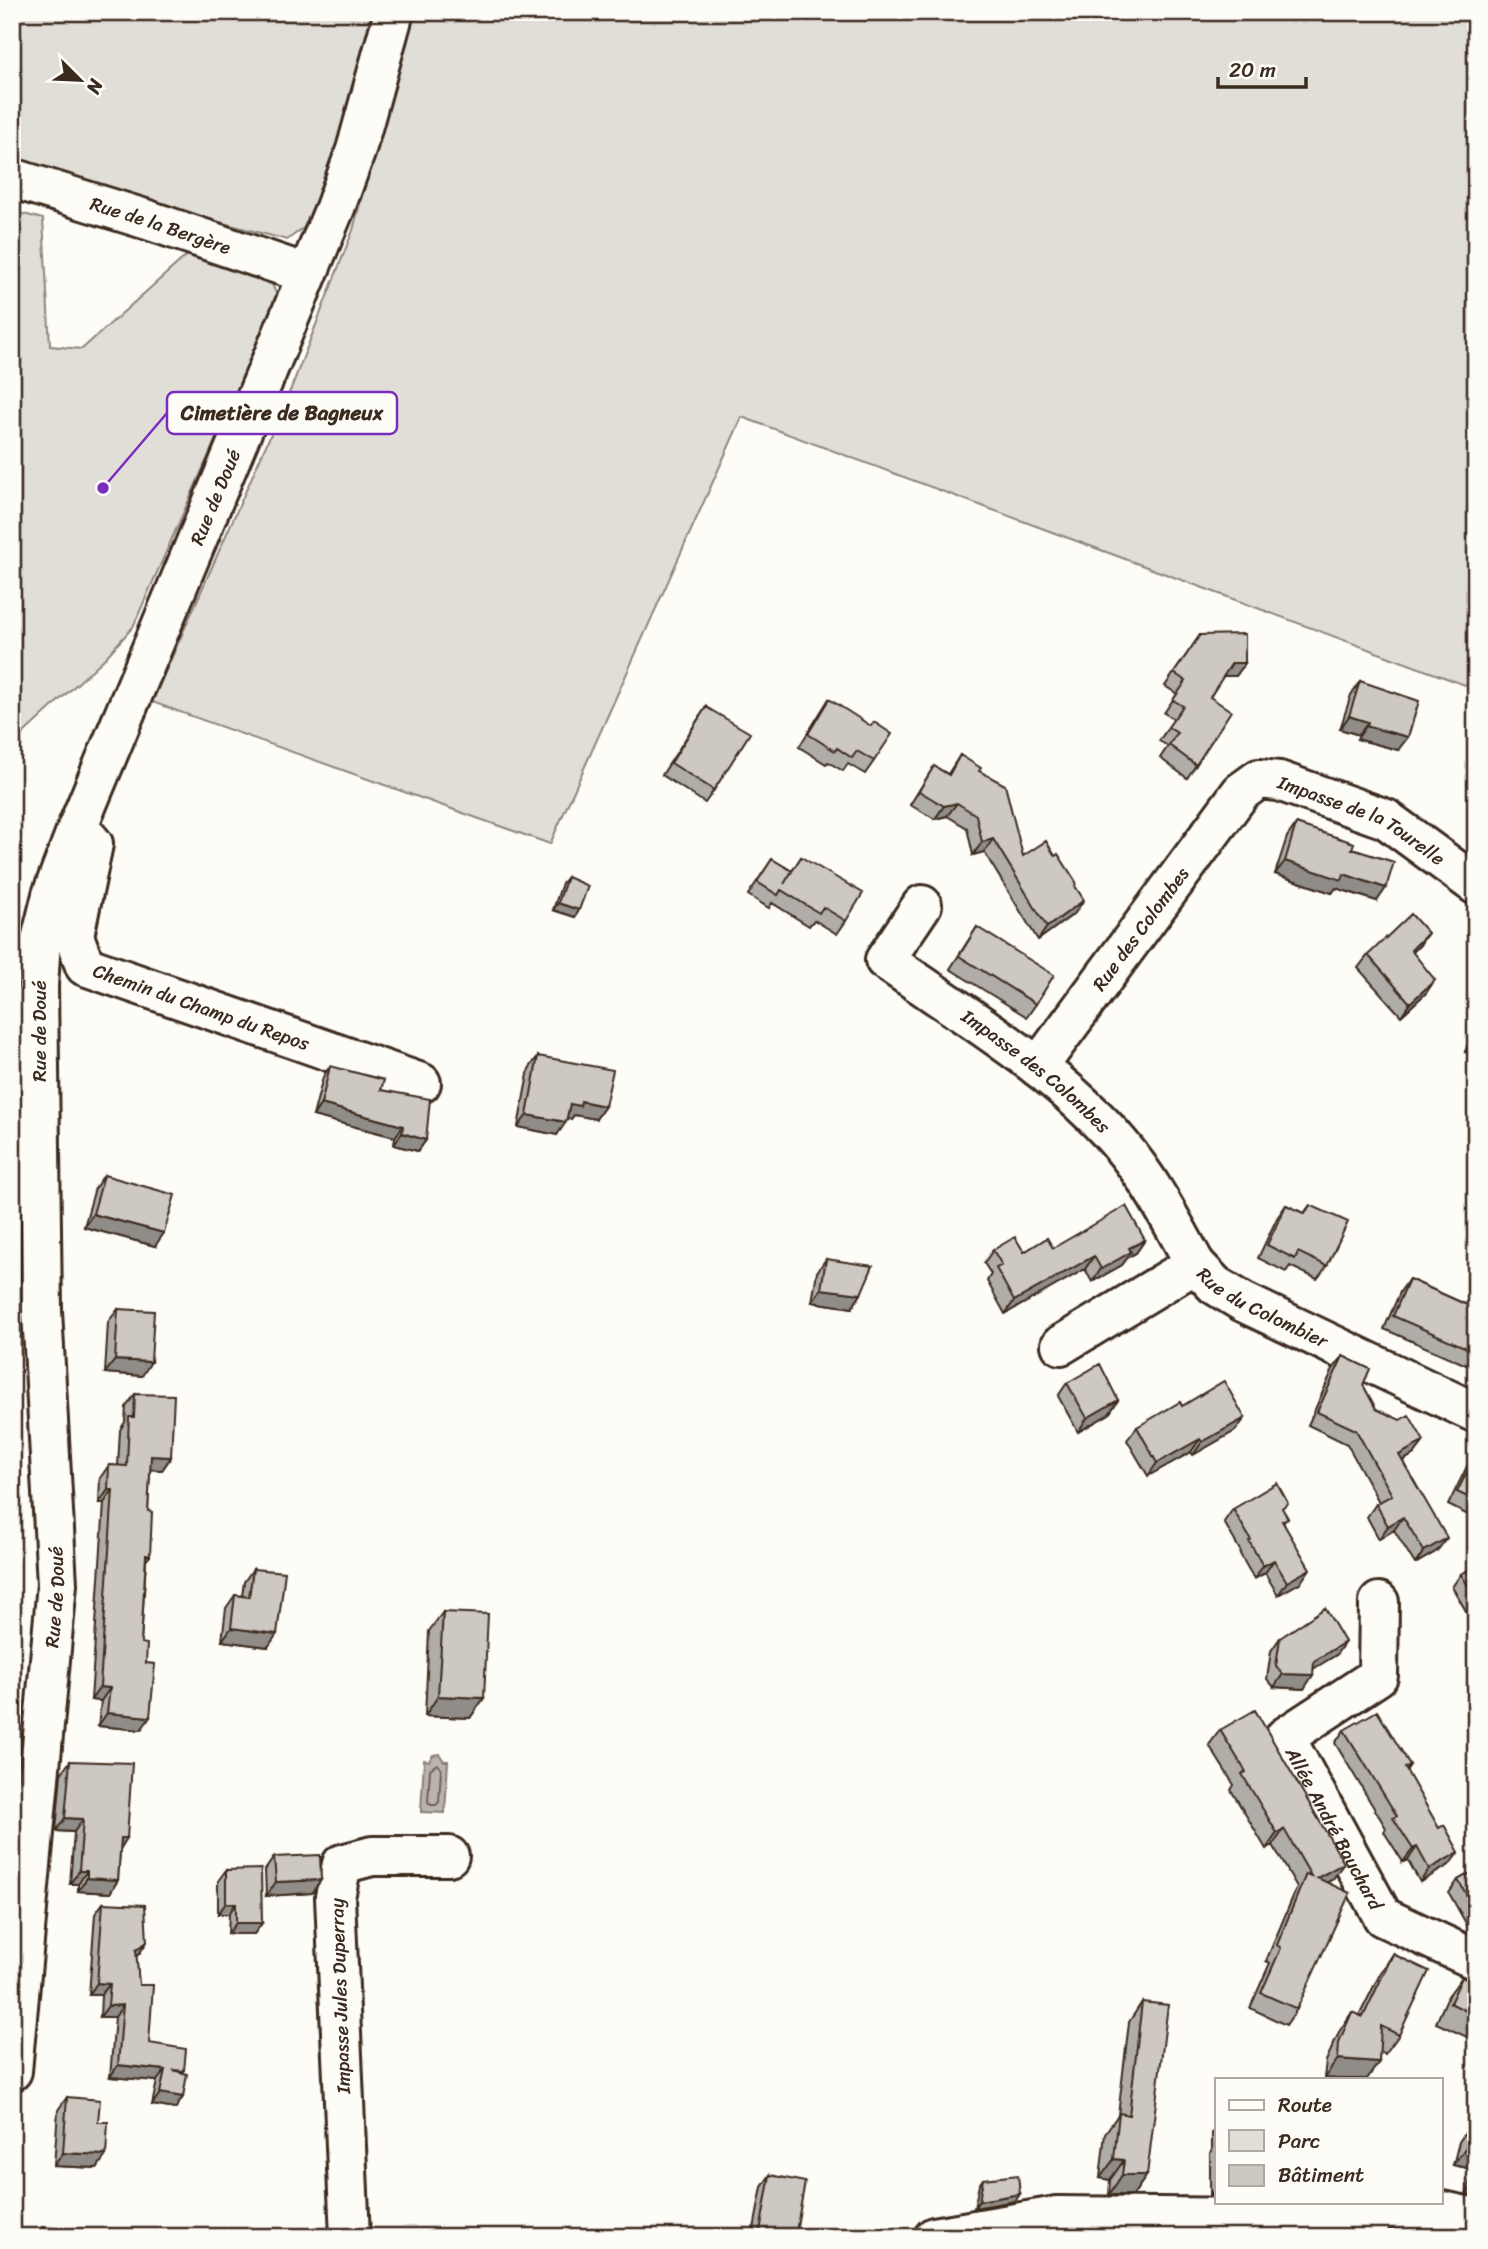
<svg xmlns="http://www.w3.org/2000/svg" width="1488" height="2249" viewBox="0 0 1488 2249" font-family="Sriracha,sans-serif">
<rect width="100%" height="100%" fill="#fdfcf7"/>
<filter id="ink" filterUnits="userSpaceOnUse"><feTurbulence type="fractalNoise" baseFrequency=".0143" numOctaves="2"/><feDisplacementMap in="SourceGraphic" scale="14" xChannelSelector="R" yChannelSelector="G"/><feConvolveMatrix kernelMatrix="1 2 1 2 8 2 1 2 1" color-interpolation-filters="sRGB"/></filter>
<g filter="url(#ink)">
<path fill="#e1ded7" stroke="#8e847a" stroke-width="2" d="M 12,12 L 377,12 L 349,122 L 310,223 L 287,240 L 12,167 Z
M 411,12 L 1476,12 L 1476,689 L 742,417 L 550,844 L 152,702 L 290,391 L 353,230 Z
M 12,211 L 43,219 L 50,346 L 82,349 L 195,248 L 269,277 L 278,298 L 133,627 L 105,658 L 12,744 Z"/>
<path fill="#bbb4ad" stroke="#887d74" stroke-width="2" d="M 439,1754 L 444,1761 L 448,1761 L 445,1813 L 421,1812 L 424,1760 L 429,1761 L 433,1755 Z"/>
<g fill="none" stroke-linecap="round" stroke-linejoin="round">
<path stroke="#6e6157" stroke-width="2" d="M 437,1764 L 441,1769 L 439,1802 L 436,1805 L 431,1805 L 428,1802 L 430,1769 Z"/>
<defs>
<g id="minor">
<path id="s1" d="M 12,178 L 148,220 L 307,274"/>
<path id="s2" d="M 88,838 L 93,844 L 74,936 L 85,966 L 421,1083"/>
<path id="s3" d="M 922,905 L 885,960 C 964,1015 1056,1069 1119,1143 C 1150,1179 1172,1222 1195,1264"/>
<path id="s4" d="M 1038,1067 L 1241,792 L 1259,779 L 1279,781 L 1386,819 L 1476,885"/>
<path id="s5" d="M 1061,1345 L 1195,1264 L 1215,1285 L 1243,1302 L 1476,1413"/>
<path id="s6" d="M 1379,1602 L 1378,1676 L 1285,1737 L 1383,1917 L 1476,1960"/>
<path id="s7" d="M 12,2071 L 57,1584 L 42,1311 L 38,986 L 41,940 L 52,895 L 78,826 L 335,208 L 356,150 L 394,12"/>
<path d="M 350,2237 L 335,1897 L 342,1864 L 372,1856 L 449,1856"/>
<path d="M 934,2237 L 1057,2216 L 1260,2218 L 1443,2211 L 1476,2218"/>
</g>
</defs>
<use href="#minor" stroke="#3b2a1e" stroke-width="44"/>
<use href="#minor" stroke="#fdfcf7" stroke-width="38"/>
</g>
<path fill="#b0aca7" stroke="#3b2a1e" stroke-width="2" d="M 1200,635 L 1245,663 L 1236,676 L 1223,676 L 1210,697 L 1196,765 L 1187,778 L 1160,758 L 1168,746 L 1159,741 L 1174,719 L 1164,713 L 1177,694 L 1165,686 Z
M 1360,681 L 1398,750 L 1357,739 L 1359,735 L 1340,729 L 1351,695 Z
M 829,699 L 874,761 L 865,774 L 848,764 L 843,771 L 828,762 L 826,764 L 799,747 Z
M 706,707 L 714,790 L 705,803 L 662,775 Z
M 960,755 L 979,771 L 1023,856 L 1075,886 L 1075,913 L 1038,940 L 984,852 L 973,855 L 967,828 L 947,816 L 935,819 L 910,805 L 934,766 L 948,774 Z
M 1296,824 L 1352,849 L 1377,901 L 1336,888 L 1332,893 L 1275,874 L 1287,837 Z
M 801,857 L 846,921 L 837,934 L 814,920 L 809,926 L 772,903 L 769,908 L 748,895 L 772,859 L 792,871 Z
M 567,877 L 579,910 L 575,917 L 553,910 L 562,883 Z
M 977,927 L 1036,1004 L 1027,1017 L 950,969 Z
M 1419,946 L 1413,952 L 1426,993 L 1401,1016 L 1358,968 L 1368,955 Z
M 1476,1023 L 1476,1056 L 1465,1052 Z
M 538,1056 L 605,1106 L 596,1119 L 574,1115 L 571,1119 L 567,1118 L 557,1135 L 518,1127 L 529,1069 Z
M 330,1066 L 381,1090 L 426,1140 L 418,1151 L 394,1145 L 395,1137 L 313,1116 L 323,1077 Z
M 104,1175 L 155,1246 L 84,1227 L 95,1188 Z
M 1286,1205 L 1304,1213 L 1310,1205 L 1327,1266 L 1317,1279 L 1290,1266 L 1286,1272 L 1258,1258 L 1277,1218 Z
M 1145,1240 L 1136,1253 L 1128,1257 L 1122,1265 L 1092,1282 L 1085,1269 L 1005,1314 L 987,1281 L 991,1274 L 984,1263 L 993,1250 L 1024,1252 L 1053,1248 Z
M 826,1259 L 861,1294 L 852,1308 L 812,1302 L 817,1272 Z
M 1409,1279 L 1476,1309 L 1476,1376 L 1468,1373 L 1471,1367 L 1384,1329 L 1400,1292 Z
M 118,1309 L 142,1376 L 105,1373 L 108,1322 Z
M 1343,1356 L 1363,1385 L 1376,1409 L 1424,1441 L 1414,1454 L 1403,1461 L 1437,1551 L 1415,1564 L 1394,1530 L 1379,1539 L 1367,1517 L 1376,1504 L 1379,1502 L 1347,1444 L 1308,1425 L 1333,1369 Z
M 1067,1383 L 1118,1400 L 1109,1414 L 1078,1432 L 1058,1396 Z
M 135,1394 L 171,1457 L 162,1470 L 150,1469 L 148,1511 L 150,1556 L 146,1561 L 141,1643 L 141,1730 L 98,1726 L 101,1701 L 91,1700 L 104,1503 L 99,1503 L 100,1478 L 109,1465 L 118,1466 L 120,1430 L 125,1422 L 126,1407 Z
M 1182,1406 L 1245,1418 L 1235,1431 L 1193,1455 L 1191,1452 L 1148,1476 L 1127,1440 L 1137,1427 Z
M 1476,1448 L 1476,1519 L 1448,1505 Z
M 1233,1509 L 1283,1510 L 1284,1524 L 1301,1582 L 1278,1595 L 1265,1573 L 1254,1579 L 1240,1554 L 1241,1552 L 1224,1522 Z
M 1476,1566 L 1476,1628 L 1452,1587 L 1461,1574 Z
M 253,1569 L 268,1647 L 222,1641 L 226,1608 L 235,1595 L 242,1596 L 244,1582 Z
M 443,1612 L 484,1698 L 470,1718 L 425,1716 L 429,1631 Z
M 1280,1638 L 1336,1655 L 1314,1668 L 1304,1689 L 1274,1687 L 1267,1679 L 1271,1651 Z
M 1220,1730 L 1333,1879 L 1326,1883 L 1297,2009 L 1286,2025 L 1250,2008 L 1270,1963 L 1266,1961 L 1297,1887 L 1273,1845 L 1266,1849 L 1231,1790 L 1234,1785 L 1209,1745 Z
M 1344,1730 L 1410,1765 L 1406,1771 L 1449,1865 L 1420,1882 L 1408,1860 L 1403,1862 L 1384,1832 L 1386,1828 L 1335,1743 Z
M 70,1761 L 120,1848 L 118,1880 L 110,1893 L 78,1891 L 78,1884 L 70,1884 L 74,1832 L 56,1831 L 61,1774 Z
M 274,1857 L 321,1880 L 312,1893 L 266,1896 L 265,1870 Z
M 226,1870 L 262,1923 L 254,1934 L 228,1934 L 229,1914 L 218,1914 L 218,1881 Z
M 1476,1870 L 1476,1923 L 1468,1927 L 1449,1893 L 1458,1880 Z
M 103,1903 L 139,1954 L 136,1956 L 139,1985 L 149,2043 L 183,2073 L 183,2097 L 175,2109 L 152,2105 L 157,2081 L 110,2077 L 115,2017 L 100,2017 L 101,1995 L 89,1995 L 95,1914 Z
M 1393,1954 L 1399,2035 L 1385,2054 L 1379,2051 L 1324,2078 L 1326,2061 L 1339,2032 L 1352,2012 L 1359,2016 L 1380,1974 Z
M 1462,1977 L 1472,1982 L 1476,1977 L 1476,2041 L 1436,2023 L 1448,1996 Z
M 1142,2002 L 1147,2175 L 1133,2195 L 1109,2195 L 1110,2180 L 1100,2178 L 1105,2133 L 1118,2115 L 1129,2022 Z
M 67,2097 L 98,2122 L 106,2155 L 97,2168 L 54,2166 L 58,2110 Z
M 1476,2120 L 1476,2196 L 1467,2194 L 1472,2169 L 1453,2165 L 1459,2142 L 1471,2124 L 1473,2125 Z
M 1217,2126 L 1217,2196 L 1210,2196 L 1210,2153 L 1212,2150 L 1212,2133 Z
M 770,2175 L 795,2237 L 725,2237 L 727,2235 L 753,2234 L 762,2187 Z
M 983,2179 L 1020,2194 L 1015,2201 L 974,2208 L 979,2185 Z
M 42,2227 L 80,2237 L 36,2237 Z"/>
<path fill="#908c88" stroke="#3b2a1e" stroke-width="2" d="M 1232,663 L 1245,663 L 1236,676 L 1222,676 Z
M 1349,716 L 1368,722 L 1359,735 L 1340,729 Z
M 1366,726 L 1408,737 L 1398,750 L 1357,739 Z
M 957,803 L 947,816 L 935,819 L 944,806 Z
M 993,839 L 984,852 L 973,855 L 982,842 Z
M 1285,861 L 1344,874 L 1386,888 L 1377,901 L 1336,888 L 1332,893 L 1275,874 Z
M 1084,900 L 1075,913 L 1038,940 L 1047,927 Z
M 558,903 L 579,910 L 575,917 L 553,910 Z
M 1428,933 L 1419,946 L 1401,963 L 1411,950 Z
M 1435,980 L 1426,993 L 1401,1016 L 1410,1003 Z
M 1474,1039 L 1476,1039 L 1476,1056 L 1465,1052 Z
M 581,1101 L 605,1106 L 596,1119 L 574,1115 L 571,1119 L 561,1117 L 570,1104 Z
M 321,1104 L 403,1126 L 395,1137 L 313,1116 Z
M 527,1115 L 566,1122 L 557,1135 L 518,1127 Z
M 402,1133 L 426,1140 L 418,1151 L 394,1145 Z
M 93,1214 L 164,1233 L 155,1246 L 84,1227 Z
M 1145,1240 L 1136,1253 L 1128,1257 L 1122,1265 L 1092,1282 L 1101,1269 L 1129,1248 Z
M 1094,1256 L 1085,1269 L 1005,1314 L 1014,1301 Z
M 821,1289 L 861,1294 L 852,1308 L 812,1302 Z
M 115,1360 L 151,1362 L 142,1376 L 105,1373 Z
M 1118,1400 L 1109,1414 L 1078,1432 L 1087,1418 Z
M 1245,1418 L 1235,1431 L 1193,1455 L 1202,1442 Z
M 1200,1439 L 1191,1452 L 1148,1476 L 1157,1463 Z
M 1424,1441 L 1414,1454 L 1390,1468 L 1399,1455 Z
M 151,1456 L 171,1457 L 162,1470 L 142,1469 Z
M 108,1490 L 113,1490 L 104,1503 L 99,1503 Z
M 1403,1517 L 1394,1530 L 1379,1539 L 1388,1526 Z
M 1447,1538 L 1437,1551 L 1415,1564 L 1424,1551 Z
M 1274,1560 L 1265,1573 L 1254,1579 L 1263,1566 Z
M 1310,1569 L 1301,1582 L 1278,1595 L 1287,1582 Z
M 231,1628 L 277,1634 L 268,1647 L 222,1641 Z
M 1345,1642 L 1336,1655 L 1305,1674 L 1314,1661 Z
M 1283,1674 L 1313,1675 L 1304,1689 L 1274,1687 Z
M 100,1687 L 110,1688 L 101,1701 L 91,1700 Z
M 438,1696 L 484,1698 L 470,1718 L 425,1716 Z
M 107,1713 L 150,1717 L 141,1730 L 98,1726 Z
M 65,1818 L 83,1819 L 74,1832 L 56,1831 Z
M 1284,1829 L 1273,1845 L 1266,1849 L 1277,1833 Z
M 121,1838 L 127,1838 L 119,1851 Z
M 1417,1847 L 1408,1860 L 1403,1862 L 1413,1849 Z
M 1459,1852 L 1449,1865 L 1420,1882 L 1429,1869 Z
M 1344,1863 L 1333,1879 L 1306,1894 L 1317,1878 Z
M 79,1871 L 87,1871 L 78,1884 L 70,1884 Z
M 87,1878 L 118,1880 L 110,1893 L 78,1891 Z
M 321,1880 L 312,1893 L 266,1896 L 276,1882 Z
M 226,1903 L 236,1903 L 229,1914 L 218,1914 Z
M 1476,1916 L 1476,1923 L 1468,1927 Z
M 236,1923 L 262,1923 L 254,1934 L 228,1934 Z
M 147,1942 L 139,1954 L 128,1962 L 136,1950 Z
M 97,1983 L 110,1984 L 101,1995 L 89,1995 Z
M 123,2005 L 115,2017 L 100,2017 L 108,2006 Z
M 1338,2059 L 1379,2062 L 1367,2079 L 1340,2079 L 1324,2078 Z
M 118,2065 L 165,2070 L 157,2081 L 110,2077 Z
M 160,2093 L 183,2097 L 175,2109 L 152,2105 Z
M 1466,2147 L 1476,2149 L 1476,2164 L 1472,2169 L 1453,2165 Z
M 63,2153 L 106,2155 L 97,2168 L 54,2166 Z
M 1114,2159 L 1124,2160 L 1110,2180 L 1100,2178 Z
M 1122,2175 L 1147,2175 L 1133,2195 L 1109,2195 Z
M 1476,2181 L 1476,2196 L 1467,2194 Z
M 1217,2185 L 1217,2196 L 1210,2196 Z
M 1020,2194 L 1015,2201 L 974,2208 L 979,2201 Z"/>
<path fill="#cdc8c2" stroke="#3b2a1e" stroke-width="2" d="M 1245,634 L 1245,663 L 1232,663 L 1210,697 L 1231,711 L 1196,765 L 1169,745 L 1177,733 L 1168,727 L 1183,706 L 1173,700 L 1186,681 L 1174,673 L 1200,635 Z
M 1360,681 L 1419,701 L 1408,737 L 1366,726 L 1368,722 L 1349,716 Z
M 829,699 L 871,726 L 874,722 L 892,734 L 874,761 L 857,751 L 852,758 L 837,748 L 835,751 L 808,734 Z
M 706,707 L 750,733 L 714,790 L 671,763 Z
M 960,755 L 981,768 L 979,771 L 1005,785 L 1023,856 L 1046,841 L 1055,856 L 1058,854 L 1076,882 L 1075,886 L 1084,900 L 1047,927 L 993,839 L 982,842 L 976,815 L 957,803 L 944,806 L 919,791 L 934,766 L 949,775 Z
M 1296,824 L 1354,843 L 1352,849 L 1394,862 L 1386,888 L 1344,874 L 1342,880 L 1285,861 Z
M 801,857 L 863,893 L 846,921 L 823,907 L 819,913 L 781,890 L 778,895 L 757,882 L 772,859 L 792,871 L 784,884 Z
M 567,877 L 588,886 L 579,910 L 558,903 Z
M 1411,914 L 1428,933 L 1411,950 L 1435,980 L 1410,1003 L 1368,955 Z
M 977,927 L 1054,975 L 1036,1004 L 959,956 Z
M 538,1056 L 613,1070 L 605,1106 L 581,1101 L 580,1106 L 570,1104 L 566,1122 L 527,1115 Z
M 330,1066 L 384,1080 L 381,1090 L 430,1099 L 426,1140 L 402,1133 L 403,1126 L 321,1104 Z
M 104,1175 L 175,1195 L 164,1233 L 93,1214 Z
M 1286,1205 L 1305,1214 L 1310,1205 L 1348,1222 L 1327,1266 L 1298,1252 L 1295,1259 L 1267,1245 Z
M 1126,1206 L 1145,1240 L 1129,1248 L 1131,1252 L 1101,1269 L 1094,1256 L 1014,1301 L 996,1268 L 1002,1265 L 993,1250 L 1015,1237 L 1024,1252 L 1047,1238 L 1053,1248 Z
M 826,1259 L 873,1266 L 861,1294 L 821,1289 Z
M 1409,1279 L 1476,1309 L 1476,1352 L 1393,1316 Z
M 118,1309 L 154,1311 L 151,1362 L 115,1360 Z
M 1343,1356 L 1370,1369 L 1363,1385 L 1376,1409 L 1400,1420 L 1409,1415 L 1424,1441 L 1399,1455 L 1447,1538 L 1424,1551 L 1403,1517 L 1388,1526 L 1376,1504 L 1392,1495 L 1356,1430 L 1317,1412 Z
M 1100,1364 L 1118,1400 L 1087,1418 L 1067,1383 Z
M 1224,1381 L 1245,1418 L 1202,1442 L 1200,1439 L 1157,1463 L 1137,1427 L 1180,1402 L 1182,1406 Z
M 135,1394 L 174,1395 L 171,1457 L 151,1456 L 148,1511 L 152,1512 L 150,1556 L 146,1555 L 141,1643 L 147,1644 L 146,1663 L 155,1664 L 150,1717 L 107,1713 L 110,1688 L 100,1687 L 113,1490 L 108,1490 L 109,1465 L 127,1466 L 129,1417 L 134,1417 Z
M 1476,1454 L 1476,1501 L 1457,1492 Z
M 1277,1483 L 1288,1503 L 1282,1508 L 1288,1518 L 1282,1521 L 1310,1569 L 1287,1582 L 1274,1560 L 1263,1566 L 1249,1541 L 1251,1540 L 1233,1509 Z
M 1476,1566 L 1476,1599 L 1461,1574 Z
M 253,1569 L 285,1572 L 277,1634 L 231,1628 L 235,1595 L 249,1597 Z
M 1325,1608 L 1345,1642 L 1314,1661 L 1313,1675 L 1283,1674 L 1276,1666 L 1280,1638 Z
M 443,1612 L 488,1614 L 484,1698 L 438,1696 Z
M 1255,1710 L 1344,1863 L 1317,1878 L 1350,1893 L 1297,2009 L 1261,1993 L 1281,1948 L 1277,1945 L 1306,1874 L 1311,1876 L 1284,1829 L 1277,1833 L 1242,1774 L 1246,1772 L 1220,1730 Z
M 1377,1711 L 1410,1765 L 1405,1768 L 1439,1828 L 1444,1825 L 1459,1852 L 1429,1869 L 1417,1847 L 1413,1849 L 1393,1818 L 1397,1816 L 1344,1730 Z
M 70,1761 L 132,1763 L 127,1838 L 121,1838 L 118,1880 L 87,1878 L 87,1871 L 79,1871 L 83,1819 L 65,1818 Z
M 320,1855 L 321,1880 L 276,1882 L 274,1857 Z
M 261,1869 L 262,1923 L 236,1923 L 236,1903 L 226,1903 L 226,1870 Z
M 1476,1870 L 1476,1911 L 1458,1880 Z
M 103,1903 L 145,1905 L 147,1942 L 136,1950 L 139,1985 L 153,1985 L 149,2043 L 186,2049 L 184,2071 L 173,2070 L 187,2074 L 183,2097 L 160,2093 L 165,2070 L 118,2065 L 123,2005 L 108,2006 L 110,1984 L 97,1983 Z
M 1393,1954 L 1429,1971 L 1399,2035 L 1381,2026 L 1379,2062 L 1338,2059 L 1339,2042 L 1352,2012 L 1363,2017 Z
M 1462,1977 L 1475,1983 L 1476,1980 L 1476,2016 L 1450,2003 Z
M 1142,2002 L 1168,2005 L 1147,2175 L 1122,2175 L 1124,2160 L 1114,2159 L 1119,2113 L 1129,2115 Z
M 67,2097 L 100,2100 L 98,2122 L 108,2122 L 106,2155 L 63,2153 Z
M 1471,2124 L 1476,2125 L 1476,2149 L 1466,2147 Z
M 770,2175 L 805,2182 L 795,2237 L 759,2237 Z
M 1018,2175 L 1020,2194 L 979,2201 L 983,2179 Z
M 42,2227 L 80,2231 L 80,2237 L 41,2237 Z
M 1389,2229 L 1438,2233 L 1438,2237 L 1388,2237 Z
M 304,2231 L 304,2237 L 279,2237 L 279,2232 Z
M 758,2234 L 758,2237 L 727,2237 L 727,2235 Z"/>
</g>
<g text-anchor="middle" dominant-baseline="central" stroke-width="5" stroke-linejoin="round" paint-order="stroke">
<g font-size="19" fill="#3b2a1e" stroke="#fdfcf7">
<text stroke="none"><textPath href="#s1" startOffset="156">Rue de la Bergère</textPath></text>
<text stroke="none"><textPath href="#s7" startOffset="1610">Rue de Doué</textPath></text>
<text stroke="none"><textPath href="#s4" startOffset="476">Impasse de la Tourelle</textPath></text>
<text stroke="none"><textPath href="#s4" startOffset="172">Rue des Colombes</textPath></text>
<text stroke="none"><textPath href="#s2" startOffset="257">Chemin du Champ du Repos</textPath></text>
<text transform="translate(39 1031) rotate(-90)">Rue de Doué</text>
<text stroke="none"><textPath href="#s3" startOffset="254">Impasse des Colombes</textPath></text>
<text stroke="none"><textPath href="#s5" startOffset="238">Rue du Colombier</textPath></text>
<text stroke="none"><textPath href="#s7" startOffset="476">Rue de Doué</textPath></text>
<text stroke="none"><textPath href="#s6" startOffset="289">Allée André Bauchard</textPath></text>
<text transform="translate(340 1996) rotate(-92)">Impasse Jules Duperray</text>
</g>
</g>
<path fill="none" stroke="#7b2cbf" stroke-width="2.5" d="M103 488L167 413"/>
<circle fill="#7b2cbf" stroke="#fdfcf7" stroke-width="2.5" cx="103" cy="488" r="7"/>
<rect fill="#fdfcf7" stroke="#7b2cbf" stroke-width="2.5" x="167" y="392" width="230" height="42" rx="7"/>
<g font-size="21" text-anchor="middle" font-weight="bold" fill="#3b2a1e">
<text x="282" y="420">Cimetière de Bagneux</text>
</g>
<rect width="1488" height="2249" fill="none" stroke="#fdfcf7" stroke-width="42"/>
<rect x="21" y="21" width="1446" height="2207" fill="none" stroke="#3b2a1e" stroke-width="2.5" filter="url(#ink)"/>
<rect x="1215" y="2078" width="228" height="126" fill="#fdfcf7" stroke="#afa8a0" stroke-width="2"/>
<rect x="1229" y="2100" width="35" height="10" fill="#fdfcf7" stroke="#afa8a0" stroke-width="2"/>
<text x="1278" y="2112" font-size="21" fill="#3b2a1e">Route</text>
<rect x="1229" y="2130" width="35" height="21" fill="#e1ded7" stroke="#afa8a0" stroke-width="2"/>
<text x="1278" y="2148" font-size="21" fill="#3b2a1e">Parc</text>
<rect x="1229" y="2165" width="35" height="21" fill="#cdc8c2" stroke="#afa8a0" stroke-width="2"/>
<text x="1278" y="2182" font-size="21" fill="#3b2a1e">Bâtiment</text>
<g transform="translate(80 80) rotate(114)" stroke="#fdfcf7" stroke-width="5" paint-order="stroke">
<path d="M0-5L12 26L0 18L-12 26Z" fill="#3b2a1e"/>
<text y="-10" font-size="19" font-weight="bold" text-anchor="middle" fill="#3b2a1e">N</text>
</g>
<path d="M1218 77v10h88v-10" fill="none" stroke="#3b2a1e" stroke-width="3.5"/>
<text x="1229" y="77" font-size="21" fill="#3b2a1e" stroke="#fdfcf7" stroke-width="5" paint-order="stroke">20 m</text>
</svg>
